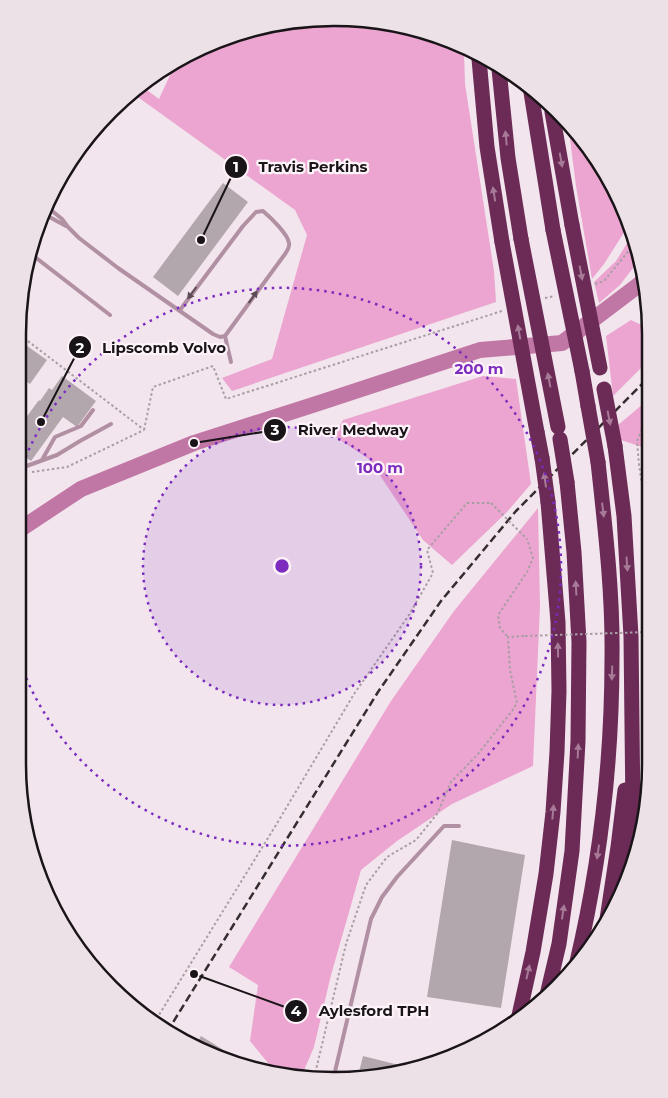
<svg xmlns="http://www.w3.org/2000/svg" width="668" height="1098" viewBox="0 0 668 1098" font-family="Montserrat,sans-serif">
<rect width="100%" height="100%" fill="#f3e5ed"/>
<path fill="#eba5d0" d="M 292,20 L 416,28 L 464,52 L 465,84 L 494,271 L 496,302 L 232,391 L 222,378 L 272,359 L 307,235 L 295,210 L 135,95 L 144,88 L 159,99 L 177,60 Z
M 569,131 L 608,176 L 630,223 L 604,264 L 592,279 L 576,186 Z
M 634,232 L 639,260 L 620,285 L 599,303 L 594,282 L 616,261 Z
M 631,320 L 650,329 L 650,359 L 613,396 L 606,336 Z
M 483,376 L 516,379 L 531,484 L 507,512 L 452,565 L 423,540 L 369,459 L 334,436 L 343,420 Z
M 649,399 L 649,560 L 642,447 L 621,440 L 618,425 Z
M 538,508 L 540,606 L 533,766 L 452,804 L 397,841 L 361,870 L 331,975 L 314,1047 L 302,1075 L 278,1071 L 268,1063 L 250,1041 L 258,985 L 229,967 L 391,701 L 454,611 Z"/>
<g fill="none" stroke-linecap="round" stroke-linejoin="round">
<path stroke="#c177a5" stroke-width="16" d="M 19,530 L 81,489 L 194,443 L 319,403 L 480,350 L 562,343 L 640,284 L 643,280"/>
</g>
<path fill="#b3a7ae" d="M 223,183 L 248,202 L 178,296 L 153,277 Z
M 20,341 L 47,360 L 30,384 L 20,377 Z
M 62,376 L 96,401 L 77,427 L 63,417 L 31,461 L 19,453 L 19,427 L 39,400 L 40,401 L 49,388 L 52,390 Z
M 452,840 L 525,855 L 501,1008 L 427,997 Z
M 194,970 L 198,972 L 194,979 L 190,977 Z
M 201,1036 L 251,1067 L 233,1064 L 195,1046 Z
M 363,1056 L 411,1068 L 358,1076 Z"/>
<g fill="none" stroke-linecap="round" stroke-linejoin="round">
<path stroke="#a99ea4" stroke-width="2" stroke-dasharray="2.5 2.5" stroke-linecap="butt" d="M 595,284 L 604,281 L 636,242
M 545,298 L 555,296
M 20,335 L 143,429
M 144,430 L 153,387 L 213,366 L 226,399 L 502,311
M 32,472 L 67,467 L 144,430
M 19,478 L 23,473
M 649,530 L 639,465 L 637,441 L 645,422 L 649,418
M 507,636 L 500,628 L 498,615 L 527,572 L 533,558 L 527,539
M 154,1023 L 276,825 L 354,694 L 409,615 L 433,573 L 427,550 L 467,503 L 491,503
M 313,1077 L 315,1074 L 346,944 L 366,885 L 387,857 L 416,840 L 437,814 L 451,782 L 478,754 L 512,711 L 517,703 L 510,670 L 508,637 L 525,636"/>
<path stroke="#b290a4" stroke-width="4" d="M 46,206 L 62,219 L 68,227 L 79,238 L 118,268 L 213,334 L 220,337 L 225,336
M 42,213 L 66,226
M 31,254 L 110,315
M 180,310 L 243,226 L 256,212 L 263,211 C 270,217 288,234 289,243 C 290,247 287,251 285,254 L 225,336
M 225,336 L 227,345 L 231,362
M 42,460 L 55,437 L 81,426 L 93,410
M 19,467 L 21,468 L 57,455 L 80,441 L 111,424
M 333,1080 L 371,919 L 382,897 L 397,877 L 444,826 L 459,826"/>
<path stroke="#6c2a56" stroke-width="15" d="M 479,59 L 487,147 L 502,242
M 499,69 L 508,158 L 521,239
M 530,86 L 553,230
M 552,112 L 572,225
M 582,371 L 588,406
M 537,432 L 542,458
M 615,446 L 624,516 L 631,636 L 633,813 L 625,887
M 607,919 L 618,847 L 625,790
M 576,966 C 600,865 612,762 612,658 C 613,593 605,527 598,462
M 547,995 L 559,944 L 572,851 L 578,741 L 579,642 L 574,552 L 567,482
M 518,1020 L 533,952 L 546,874 L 553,812 L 557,752 L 559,691 L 558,622 L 548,502"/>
<path stroke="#342e31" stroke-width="2.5" stroke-dasharray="8 4" stroke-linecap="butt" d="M 167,1032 L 378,692 L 441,601 L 516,511 L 650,376"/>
<path stroke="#a99ea4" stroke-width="2" stroke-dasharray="2.5 2.5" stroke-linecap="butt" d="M 491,503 L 527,539
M 525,636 L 649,632"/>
<path stroke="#6c2a56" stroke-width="15" d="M 572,225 L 600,368
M 553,230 L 582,371
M 521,239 L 558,427
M 502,242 L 537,432
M 604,389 L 615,446
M 588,406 L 598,462
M 560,439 L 567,482
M 542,458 L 548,502"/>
</g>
<defs><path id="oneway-solid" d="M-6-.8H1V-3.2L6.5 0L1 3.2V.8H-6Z" transform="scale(1.25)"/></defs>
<g fill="#a77a98">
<use href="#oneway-solid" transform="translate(506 138) rotate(-96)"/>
<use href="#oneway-solid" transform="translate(561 160) rotate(80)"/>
<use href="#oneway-solid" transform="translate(494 194) rotate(-99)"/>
<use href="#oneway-solid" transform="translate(581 273) rotate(79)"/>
<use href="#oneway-solid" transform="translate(519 332) rotate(-100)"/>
<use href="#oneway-solid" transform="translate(549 380) rotate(-101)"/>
<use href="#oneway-solid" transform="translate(609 418) rotate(79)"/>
<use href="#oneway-solid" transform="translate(545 480) rotate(-98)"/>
<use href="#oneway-solid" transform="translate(603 510) rotate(83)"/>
<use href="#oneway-solid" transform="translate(627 564) rotate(86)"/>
<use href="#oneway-solid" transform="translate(576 588) rotate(-93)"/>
<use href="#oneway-solid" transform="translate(558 650) rotate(-91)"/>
<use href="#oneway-solid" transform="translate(612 673) rotate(92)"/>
<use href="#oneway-solid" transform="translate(578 751) rotate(-87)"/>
<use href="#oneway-solid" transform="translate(553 812) rotate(-85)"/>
<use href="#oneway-solid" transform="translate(598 852) rotate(98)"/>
<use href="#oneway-solid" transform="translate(563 912) rotate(-82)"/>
<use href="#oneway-solid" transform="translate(528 972) rotate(-77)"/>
</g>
<g fill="#5e4c56">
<use href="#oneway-solid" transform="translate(192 293) rotate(127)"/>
<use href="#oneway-solid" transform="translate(253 297) rotate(-55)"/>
</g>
<circle cx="282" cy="566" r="139" fill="#7b2cbf" fill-opacity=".12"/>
<g fill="none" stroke="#7b2cbf" stroke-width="2.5" stroke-dasharray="2.5 5">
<circle cx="282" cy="566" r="139"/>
<path d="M20 471A279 279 0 1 1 18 657"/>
</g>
<path d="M0 0H668V1098H0ZM334 26H334A308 308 0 0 1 642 334V764A308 308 0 0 1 334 1072H334A308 308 0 0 1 26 764V334A308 308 0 0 1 334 26Z" fill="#ede1e8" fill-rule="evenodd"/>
<path fill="none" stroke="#191417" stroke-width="2.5" d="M334 26H334A308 308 0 0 1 642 334V764A308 308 0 0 1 334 1072H334A308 308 0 0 1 26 764V334A308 308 0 0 1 334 26Z"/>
<circle cx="282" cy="566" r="8" fill="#7b2cbf" stroke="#fff3fa" stroke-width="2.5"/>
<g font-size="15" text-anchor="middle" font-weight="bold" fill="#7b2cbf" stroke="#fff3fa" stroke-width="4.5" stroke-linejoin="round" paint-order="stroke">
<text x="479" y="374">200 m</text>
<text x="380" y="473">100 m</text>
</g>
<path fill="none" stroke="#191417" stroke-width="2" d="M201 240L236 167M41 422L80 347M194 443L275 430M194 974L296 1011"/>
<g fill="#191417" stroke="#fff3fa" stroke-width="2">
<circle cx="201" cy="240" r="5"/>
<circle cx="41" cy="422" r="5"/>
<circle cx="194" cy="443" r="5"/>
<circle cx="194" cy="974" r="5"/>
<circle cx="236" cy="167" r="12"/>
<circle cx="80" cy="347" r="12"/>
<circle cx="275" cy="430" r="12"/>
<circle cx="296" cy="1011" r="12"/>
</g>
<g font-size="15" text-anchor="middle" font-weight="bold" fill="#fff">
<text x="236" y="172">1</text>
<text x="80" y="353">2</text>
<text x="275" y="435">3</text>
<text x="296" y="1016">4</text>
</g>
<g font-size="15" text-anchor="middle" font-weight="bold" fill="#191417" stroke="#fff3fa" stroke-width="4.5" stroke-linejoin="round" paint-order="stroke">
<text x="313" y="172">Travis Perkins</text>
<text x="164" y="353">Lipscomb Volvo</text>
<text x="353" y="435">River Medway</text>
<text x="374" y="1016">Aylesford TPH</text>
</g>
</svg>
